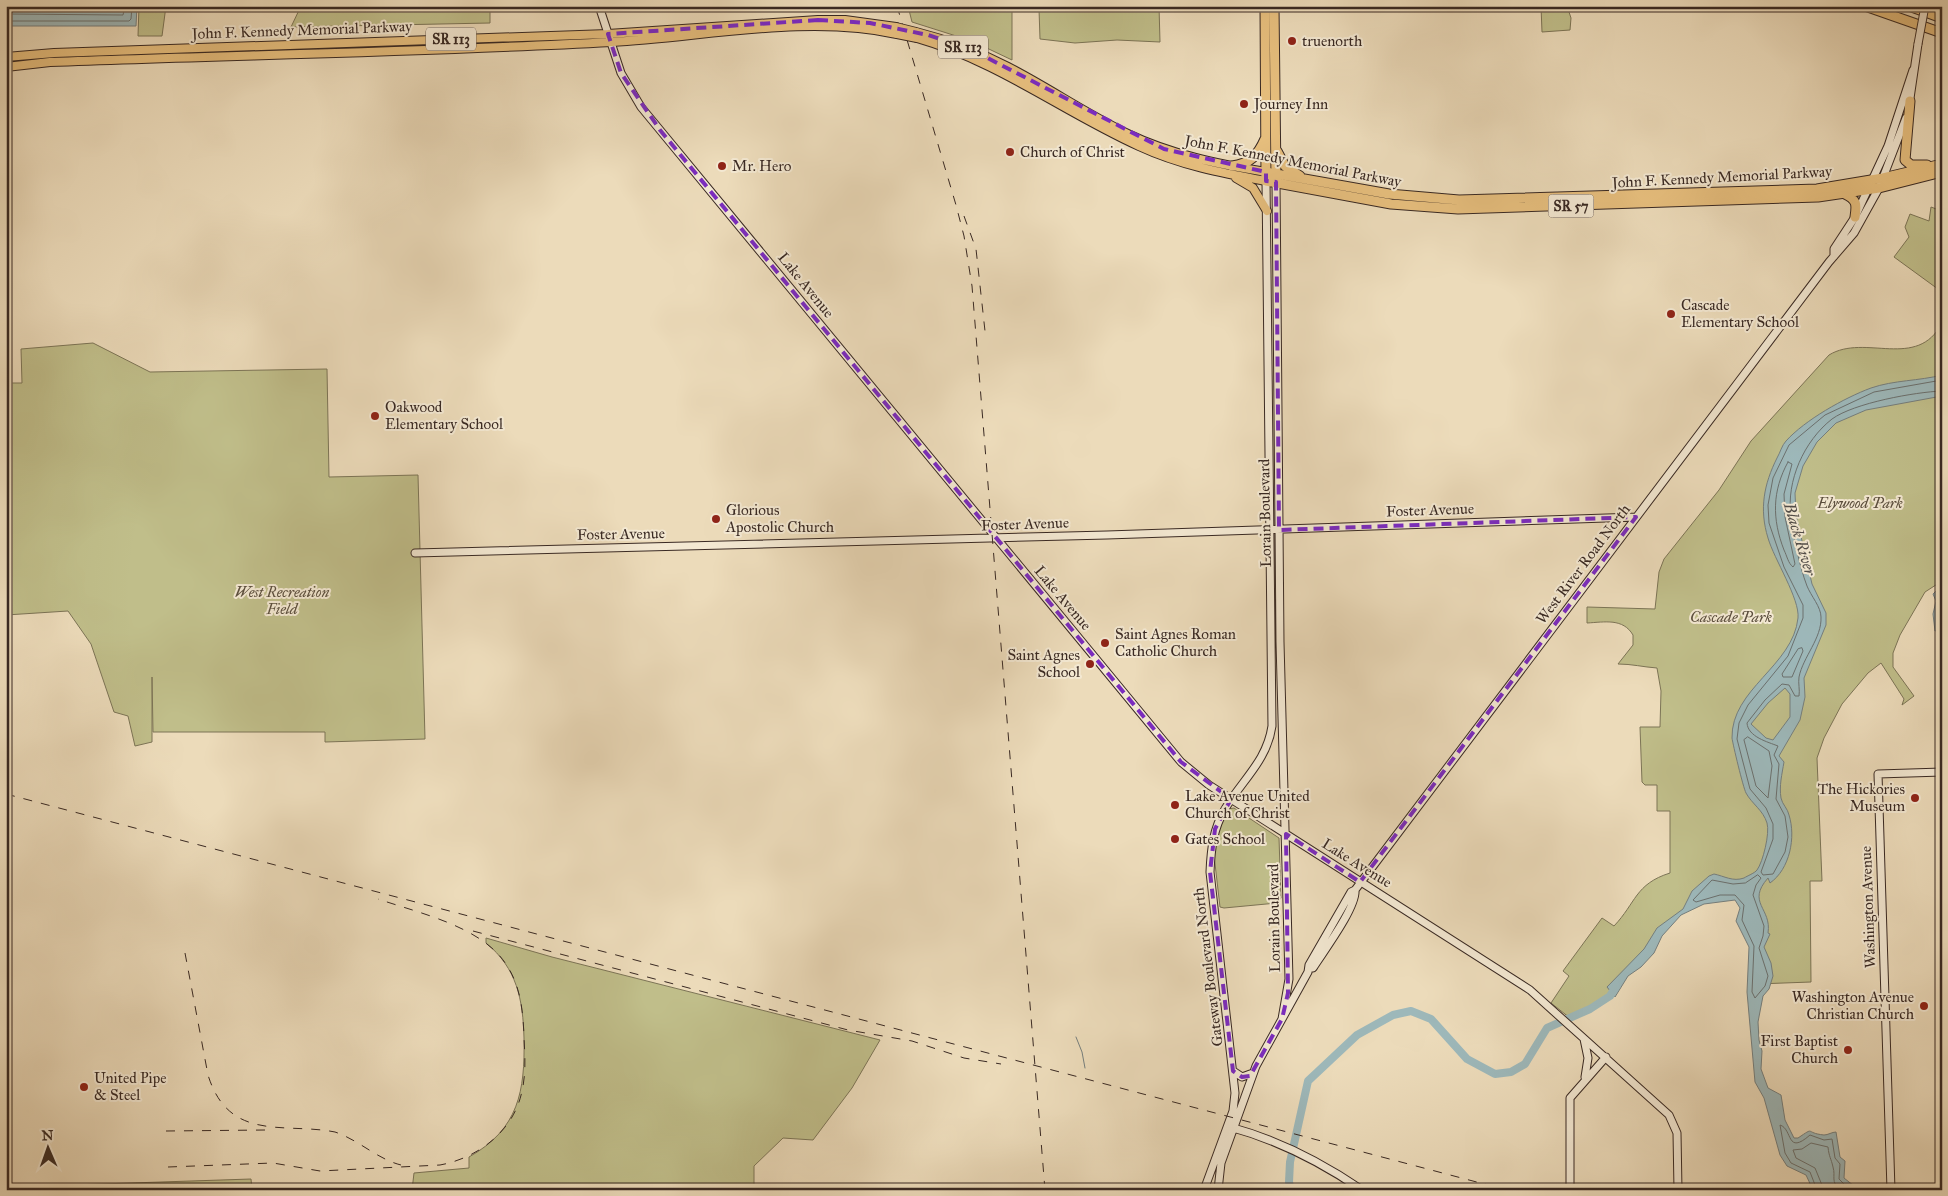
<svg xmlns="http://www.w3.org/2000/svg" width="1948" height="1196" viewBox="0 0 1948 1196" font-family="'IM FELL Great Primer',serif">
<rect width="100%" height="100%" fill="#ecdbba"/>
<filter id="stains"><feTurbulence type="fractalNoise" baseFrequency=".004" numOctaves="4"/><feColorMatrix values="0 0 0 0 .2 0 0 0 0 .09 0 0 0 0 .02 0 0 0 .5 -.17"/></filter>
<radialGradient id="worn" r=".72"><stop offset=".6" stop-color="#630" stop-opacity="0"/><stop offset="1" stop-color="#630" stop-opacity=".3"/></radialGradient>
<path fill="#c0be8a" stroke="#7c7456" d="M 139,6 L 166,6 L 162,36 L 138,36 Z
M 301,6 L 490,6 L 490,23 L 291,27 Z
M 908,6 L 1012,6 L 1012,60 L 972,41 L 912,22 Z
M 1049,6 L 1159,6 L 1160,42 L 1117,40 L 1075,43 L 1040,39 L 1039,9 Z
M 1541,6 L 1567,6 L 1571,18 L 1570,30 L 1542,32 Z
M 1942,197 L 1942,292 L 1894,257 L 1909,237 L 1905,227 L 1910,214 L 1929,221 L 1931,207 L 1939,210 Z
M 1942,323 L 1942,581 L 1925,592 L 1900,635 L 1893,653 L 1893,667 L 1914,696 L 1902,705 L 1904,699 L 1881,663 L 1868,673 L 1842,704 L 1824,738 L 1817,758 L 1822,881 L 1810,881 L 1811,982 L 1757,984 L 1746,890 L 1699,897 L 1660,932 L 1610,996 L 1590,1009 L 1570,1018 L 1551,1003 L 1569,976 L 1563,971 L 1602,918 L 1614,926 C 1636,903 1635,884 1670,873 L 1670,811 L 1657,811 L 1657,785 L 1645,785 L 1642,782 L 1640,727 L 1660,727 L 1661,691 L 1657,668 C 1643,667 1632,664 1618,664 L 1633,645 L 1633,635 C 1623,618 1605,622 1587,623 L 1587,607 L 1655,609 L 1659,572 L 1664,559 L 1719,490 L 1751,441 L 1829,355 C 1865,333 1917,371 1942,323 Z
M 93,343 L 150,372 L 327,369 L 329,477 L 418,475 L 425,739 L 325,742 L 325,732 L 153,732 L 152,677 L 152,742 L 135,746 L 128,716 L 114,712 L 91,644 L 68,611 L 6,615 L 6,383 L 22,383 L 21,349 Z
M 1234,808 L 1279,838 L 1281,898 L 1277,903 L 1224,908 L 1220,907 L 1214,855 L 1218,830 L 1228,809 Z
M 486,938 L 552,957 L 880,1040 L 852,1088 L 813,1140 L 783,1138 L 754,1166 L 754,1190 L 412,1190 L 414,1173 L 469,1168 L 469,1157 C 519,1129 525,1091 524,1038 C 523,1000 517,968 486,943 Z
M 251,1179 L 252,1190 L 68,1190 L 71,1185 Z"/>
<path fill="#9db8ba" stroke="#757f7e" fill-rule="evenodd" d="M 6,6 L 137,6 L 136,26 L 6,26 Z
M 1942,375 L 1942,396 L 1866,410 L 1836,423 L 1817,442 L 1803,466 L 1795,493 L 1796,515 L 1812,584 L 1826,613 L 1826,625 L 1804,678 L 1805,697 L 1800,720 L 1779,756 L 1784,762 C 1782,774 1779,786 1781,798 C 1782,804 1788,809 1789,815 C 1796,837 1790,869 1770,883 L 1768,878 C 1746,903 1772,908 1768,933 L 1770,934 L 1764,947 L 1771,963 L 1773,976 L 1769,989 L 1763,996 L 1758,1022 L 1759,1040 L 1762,1051 L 1761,1069 L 1768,1088 L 1781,1095 L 1785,1120 L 1794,1138 L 1798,1138 C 1816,1126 1804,1133 1824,1135 C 1828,1135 1832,1132 1836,1132 L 1840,1157 L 1845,1161 L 1844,1178 L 1854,1186 L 1855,1190 L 1813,1190 L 1806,1175 L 1787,1166 L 1780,1155 L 1764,1098 L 1755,1082 L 1747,992 L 1749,947 L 1736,921 L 1740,908 L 1735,900 L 1704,904 L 1681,915 L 1662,936 L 1654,953 L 1641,967 L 1628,976 L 1615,997 L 1607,987 L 1644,949 L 1657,928 L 1683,909 L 1692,891 L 1709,876 L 1714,874 C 1724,876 1733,882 1744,878 C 1747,876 1755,873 1757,870 C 1763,862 1770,833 1767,823 C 1763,810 1752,804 1746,793 C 1743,787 1733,745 1732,738 C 1731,689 1793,666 1798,618 C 1800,599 1774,559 1768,538 C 1759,509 1764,484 1777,458 C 1780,453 1782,445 1786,441 C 1805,420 1844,398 1871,388 C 1894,380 1919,381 1942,375 ZM 1785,688 L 1790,694 L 1790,717 L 1773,740 L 1766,738 L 1751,724 L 1768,703 Z
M 1942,585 L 1942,623 L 1939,630 L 1935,631 L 1933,614 L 1936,601 L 1933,594 Z"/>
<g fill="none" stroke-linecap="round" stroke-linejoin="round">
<path stroke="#6b706e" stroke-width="1" d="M 6,7 L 117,6
M 6,14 L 123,15 L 125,6
M 6,21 L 129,21 L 131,19 L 132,6
M 1942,380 L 1874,392 L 1825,415 L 1789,445 L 1773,478 L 1768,505 L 1769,523 L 1784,567 L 1803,605 L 1803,618 L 1788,656 L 1748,705 L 1739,723 L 1737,739 L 1750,789 L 1766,808 L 1773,824 L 1773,839 L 1761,872 L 1763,875 L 1773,874 L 1785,852 L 1788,837 L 1785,816 L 1776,799 L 1779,764 L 1774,755 L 1778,746 C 1768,742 1748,737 1747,723 L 1765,700 L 1782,684 L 1789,685 L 1795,696 L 1799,696 C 1800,690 1798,683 1799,677 C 1803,657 1822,638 1821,617 C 1821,607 1811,596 1807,586 C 1799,565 1794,538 1791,516 C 1786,481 1804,441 1832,419 C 1854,403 1915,392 1942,391
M 1788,462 L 1792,464 L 1784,494 L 1785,517 L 1795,564 L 1793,567 C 1788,563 1787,556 1784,550 C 1772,519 1772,491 1788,462 Z
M 1802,648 L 1803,651 L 1792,677 L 1783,677 L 1782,674 L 1798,649 Z
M 1748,737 L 1769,751 L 1772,766 L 1768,798 L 1756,786 L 1744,740 Z
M 1758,875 L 1761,878 L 1756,885 L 1753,895 L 1764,926 L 1763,936 L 1759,948 L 1768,976 L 1765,986 L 1755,998 L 1752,992 L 1754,946 L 1742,920 L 1744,905 L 1735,895 L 1720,895 L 1696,902 L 1693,900 L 1712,880 L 1733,884 L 1745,883 Z
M 1817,1190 L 1810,1172 L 1791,1163 L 1785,1153 L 1780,1125 C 1793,1129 1786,1156 1810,1135 L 1824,1140 L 1832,1139 L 1835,1158 L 1840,1164 L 1839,1179 L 1850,1190
M 1824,1190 L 1815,1168 L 1796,1158 L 1793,1150 L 1802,1149 L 1811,1143 L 1828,1147 C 1829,1157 1831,1158 1833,1167 C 1836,1177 1830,1181 1840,1190"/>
<path stroke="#757f7e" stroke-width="1" d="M 1076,1037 L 1082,1052 L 1085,1068"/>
<path stroke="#9db8ba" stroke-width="8" d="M 1291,1190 L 1289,1182 L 1290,1162 L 1308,1081 L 1357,1035 L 1393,1015 L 1411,1011 L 1431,1019 L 1467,1059 L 1495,1074 L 1511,1072 L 1525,1064 L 1547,1028 L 1590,1009 L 1610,996 L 1617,985"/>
<defs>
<path id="secondary" d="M 599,6 L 621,73 L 641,107 L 1181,762 L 1209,785 L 1530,990 L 1669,1115 L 1677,1133 L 1678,1190
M 1909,105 L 1918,44
M 1276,182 L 1280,642 L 1289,979 L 1282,1019
M 1834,256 L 1834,249 L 1855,217 L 1888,146 L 1913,70
M 415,553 L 1107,535 L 1636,517
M 1355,890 L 1829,262 L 1854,233 L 1879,188 L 1906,118
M 1584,1039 L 1588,1058 L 1585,1077
M 1233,1071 L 1242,1077 L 1253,1073
M 1230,1127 C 1278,1140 1321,1162 1362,1190
M 1204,1190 L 1233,1111 L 1235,1093 L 1210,872 C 1211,849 1213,829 1225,809 C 1242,780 1267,761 1272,726 L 1266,181
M 1218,1190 L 1221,1163 L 1256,1066 L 1308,972 L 1309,965 L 1351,892 L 1355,890 C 1357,907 1323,952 1313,968 L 1310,968
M 1570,1190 L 1570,1098 L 1606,1057
M 1891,1190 L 1878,774 L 1942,772"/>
<path id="primary" d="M 916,32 C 948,40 979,52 1008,67 C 1049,88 1086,114 1128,134 C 1172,155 1218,164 1266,172
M 917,38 C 1000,62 1062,111 1139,146 C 1180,165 1222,173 1266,181
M 6,57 L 54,53 L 608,34 L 818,20 L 845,20 L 896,27
M 6,67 L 50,62 C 238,55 425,52 612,42 C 703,37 808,14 897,34
M 1236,178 L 1253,188 L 1267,211"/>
<path id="highway" d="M 1265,6 L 1266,181 L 1391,204 L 1458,209 L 1818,197 L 1879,188 L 1942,172
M 1274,6 L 1276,180
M 1865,6 L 1942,33
M 1909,6 L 1942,18
M 1910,101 L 1905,160 L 1911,165 L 1927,165
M 1277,151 L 1285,166 L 1300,176
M 1232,166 C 1250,164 1258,155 1265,139
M 1266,172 L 1389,194 L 1459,200 L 1817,189 L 1883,178 L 1942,164
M 1845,194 C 1857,200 1857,204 1855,217"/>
</defs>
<use href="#secondary" stroke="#392923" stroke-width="9"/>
<use href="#primary" stroke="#392923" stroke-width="10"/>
<use href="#highway" stroke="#392923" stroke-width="11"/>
<use href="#secondary" stroke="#f3e8d2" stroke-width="7"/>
<use href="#primary" stroke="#e6be7d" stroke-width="8"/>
<use href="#highway" stroke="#e6be7d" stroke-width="9"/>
<path stroke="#392923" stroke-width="1" stroke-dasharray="9 9" stroke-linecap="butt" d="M 897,6 L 956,205 L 964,236 L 972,286 L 1045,1190
M 964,216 L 976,249 L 985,331
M 6,794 L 1507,1190
M 473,931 L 848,1030 L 912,1041 L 964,1058 L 1001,1064
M 185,953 L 208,1075 C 229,1143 285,1122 335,1132 C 359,1140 377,1159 401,1165
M 166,1131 L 266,1130
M 168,1167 L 273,1163 L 320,1171 L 440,1165 C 478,1158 514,1131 522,1091 C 526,1074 525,1056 524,1038 C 523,1007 520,978 498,954 C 470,924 416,912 378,899"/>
<defs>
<path id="secondary-bridge" d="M 1918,44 L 1925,6"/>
<path id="primary-bridge" d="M 896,27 L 916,32
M 897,34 L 917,38"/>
</defs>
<use href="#secondary-bridge" stroke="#392923" stroke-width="9" stroke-linecap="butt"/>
<use href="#primary-bridge" stroke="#392923" stroke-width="10" stroke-linecap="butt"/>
<use href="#secondary-bridge" stroke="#f3e8d2" stroke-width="7"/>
<use href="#primary-bridge" stroke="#e6be7d" stroke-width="8"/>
</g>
<path fill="none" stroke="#7b2cbf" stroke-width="4" stroke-dasharray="10 6" stroke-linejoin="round" d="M 818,20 L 870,23 L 928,35 L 972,50 L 1164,149 L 1266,172 L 1266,181 L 1276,182 L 1279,530 L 1636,517 L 1360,882 L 1286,834 L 1288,993 L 1282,1019 L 1250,1076 L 1242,1077 L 1233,1071 L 1210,872 L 1215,829 L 1231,799 L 1181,762 L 660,130 L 621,73 L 608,34 Z"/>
<g fill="#8f2418" stroke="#f3e8d2" stroke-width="2">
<circle cx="1292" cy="41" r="5"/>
<circle cx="1244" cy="104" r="5"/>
<circle cx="1010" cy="152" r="5"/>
<circle cx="722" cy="166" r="5"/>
<circle cx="1671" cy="314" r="5"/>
<circle cx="375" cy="416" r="5"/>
<circle cx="716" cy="519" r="5"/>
<circle cx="1105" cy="643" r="5"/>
<circle cx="1090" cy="664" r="5"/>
<circle cx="1915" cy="798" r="5"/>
<circle cx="1175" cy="805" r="5"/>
<circle cx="1175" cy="839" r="5"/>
<circle cx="1924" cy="1006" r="5"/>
<circle cx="1848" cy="1050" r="5"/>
<circle cx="84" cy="1087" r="5"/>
</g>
<g text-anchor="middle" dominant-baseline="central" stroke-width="4" stroke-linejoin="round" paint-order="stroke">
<g fill="#f3e8d2" stroke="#716258" stroke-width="1">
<rect x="426" y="27.5" width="50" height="23" rx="4"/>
<rect x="938" y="35.5" width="50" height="23" rx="4"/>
<rect x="1548.5" y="194.5" width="45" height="23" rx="4"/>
</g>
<g font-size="14" font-weight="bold" fill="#392923">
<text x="451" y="39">SR 113</text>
<text x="963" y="47">SR 113</text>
<text x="1571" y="206">SR 57</text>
</g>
<g font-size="15" fill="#392923" stroke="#f3e8d2">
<text transform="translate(302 30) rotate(-2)">John F. Kennedy Memorial Parkway</text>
<text transform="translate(1293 161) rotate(11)">John F. Kennedy Memorial Parkway</text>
<text transform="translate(1722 177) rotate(-3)">John F. Kennedy Memorial Parkway</text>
<text transform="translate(806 285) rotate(51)">Lake Avenue</text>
<text transform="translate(1430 510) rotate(-2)">Foster Avenue</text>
<text transform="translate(1265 513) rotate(-91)">Lorain Boulevard</text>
<text transform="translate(1025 524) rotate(-2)">Foster Avenue</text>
<text transform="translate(621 534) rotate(-1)">Foster Avenue</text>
<text transform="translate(1583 564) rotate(-53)">West River Road North</text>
<text transform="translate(1063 598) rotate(50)">Lake Avenue</text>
<text transform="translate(1357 863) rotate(32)">Lake Avenue</text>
<text transform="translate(1868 907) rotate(-92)">Washington Avenue</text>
<text transform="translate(1274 918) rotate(-91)">Lorain Boulevard</text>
<text transform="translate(1208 967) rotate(-97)">Gateway Boulevard North</text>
</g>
<g font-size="15" fill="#392923" stroke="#f3e8d2" text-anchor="start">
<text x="1302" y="41">truenorth</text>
<text x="1254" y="104">Journey Inn</text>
<text x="1020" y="152">Church of Christ</text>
<text x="732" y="166">Mr. Hero</text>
<text x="1681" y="305">Cascade<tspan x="1681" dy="17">Elementary School</tspan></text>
<text x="385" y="407">Oakwood<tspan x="385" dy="17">Elementary School</tspan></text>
<text x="726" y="510">Glorious<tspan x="726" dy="17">Apostolic Church</tspan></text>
<text x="1115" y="634">Saint Agnes Roman<tspan x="1115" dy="17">Catholic Church</tspan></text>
<text x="1080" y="655" text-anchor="end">Saint Agnes<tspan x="1080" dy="17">School</tspan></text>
<text x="1905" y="789" text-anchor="end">The Hickories<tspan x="1905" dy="17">Museum</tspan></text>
<text x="1185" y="796">Lake Avenue United<tspan x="1185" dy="17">Church of Christ</tspan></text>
<text x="1185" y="839">Gates School</text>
<text x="1914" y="997" text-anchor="end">Washington Avenue<tspan x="1914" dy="17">Christian Church</tspan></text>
<text x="1838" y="1041" text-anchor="end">First Baptist<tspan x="1838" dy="17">Church</tspan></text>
<text x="94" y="1078">United Pipe<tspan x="94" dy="17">&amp; Steel</tspan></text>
</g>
<g font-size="15" font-style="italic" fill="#5b4e3d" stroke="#f3e8d2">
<text x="1860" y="503">Elywood Park</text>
<text x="282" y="592">West Recreation<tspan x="282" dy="17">Field</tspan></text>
<text x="1731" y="617">Cascade Park</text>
</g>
<g font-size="16" font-style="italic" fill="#524d49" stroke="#f3e8d2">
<text transform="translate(1800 539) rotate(73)">Black River</text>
</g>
</g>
<rect width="1948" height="1196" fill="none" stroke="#ecdbba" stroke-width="25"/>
<rect x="8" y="8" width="1933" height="1181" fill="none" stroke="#392923" stroke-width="2.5"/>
<rect x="12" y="12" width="1923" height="1171" fill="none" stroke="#392923"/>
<g transform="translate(48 1148) rotate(358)" stroke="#f3e8d2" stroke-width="4" paint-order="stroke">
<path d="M0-4L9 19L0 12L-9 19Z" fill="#392923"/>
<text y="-8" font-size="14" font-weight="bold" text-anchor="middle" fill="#392923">N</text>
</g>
<rect width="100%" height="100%" filter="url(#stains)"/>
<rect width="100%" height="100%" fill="url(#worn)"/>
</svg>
